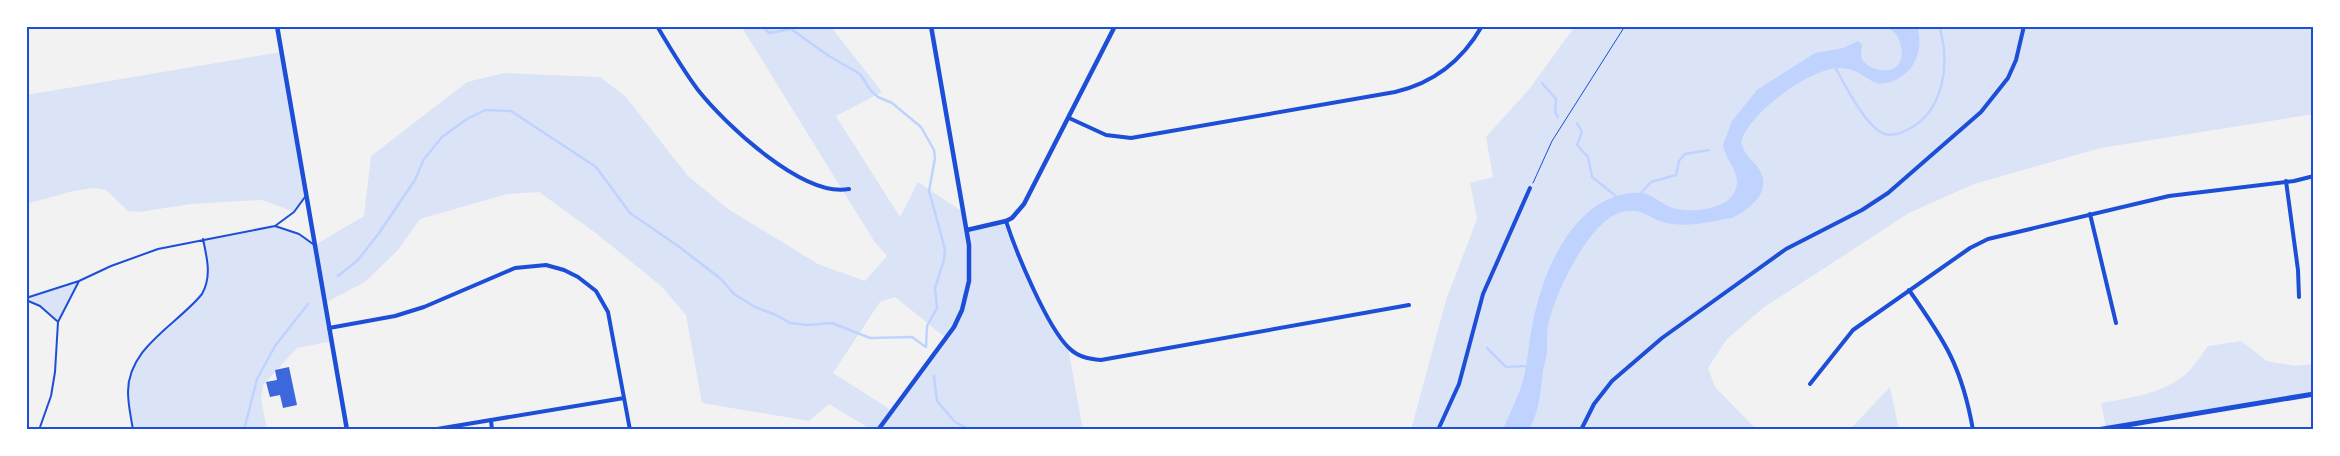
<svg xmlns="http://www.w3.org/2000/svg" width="2340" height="456" viewBox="0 0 2340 456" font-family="Raleway,sans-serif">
<rect width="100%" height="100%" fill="#f2f2f2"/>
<path fill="#dbe4f7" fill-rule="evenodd" d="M 741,26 L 833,26 L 835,32 L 882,92 L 836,116 L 900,217 L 918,182 L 963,212 L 967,230 L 1006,221 L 1012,241 L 1053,325 L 1068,347 L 1083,430 L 872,430 L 829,404 L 809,421 L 702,403 L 686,315 L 661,286 L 597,234 L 539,192 L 507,194 L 420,219 L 398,250 L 365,282 L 325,303 L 332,341 L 297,348 L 263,385 L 261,399 L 267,430 L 133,430 C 115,346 158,348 202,294 C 211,276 206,258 201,239 L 275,226 L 299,234 L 315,245 L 364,216 L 371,156 L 467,82 L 504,73 L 600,77 L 625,96 L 688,176 L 728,209 L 818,264 L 865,281 L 887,256 L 874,241 ZM 895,297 L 946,338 L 891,410 L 833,373 L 880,302 Z
M 1575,26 L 2314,26 L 2314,114 L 2101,148 L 1974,184 L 1909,213 L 1763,308 L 1727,339 L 1708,368 L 1715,387 L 1757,430 L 1411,430 L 1446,300 L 1477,219 L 1470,183 L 1493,177 L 1486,137 L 1530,88 Z
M 281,52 L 306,196 L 294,212 L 262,200 L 191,204 L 139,212 L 128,211 L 106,190 L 94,188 L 73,191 L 26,204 L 26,95 Z
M 79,281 L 58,322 L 40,306 L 26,300 L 26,298 Z
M 2241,341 L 2267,361 L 2295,366 L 2314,364 L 2314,394 L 2106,428 L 2101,403 C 2131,398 2166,393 2189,371 C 2196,364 2202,354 2208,346 Z
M 1890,387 L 1899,430 L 1846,430 L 1854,425 Z"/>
<path fill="#bfd3fe" d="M 1877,26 L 1917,26 C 1926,55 1909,82 1879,84 C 1864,79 1860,69 1840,68 C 1811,67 1747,114 1741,143 C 1744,153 1750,158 1756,165 C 1775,188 1753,208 1732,218 C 1713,221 1691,227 1672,224 C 1653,222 1642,206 1622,212 C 1589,220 1554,295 1548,326 C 1546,334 1548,342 1547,349 C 1547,357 1544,364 1543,371 C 1540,394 1540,409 1529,430 L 1503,430 C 1509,414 1517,400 1522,384 C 1527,368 1528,349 1531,332 C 1539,287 1557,234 1596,206 C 1608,198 1627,191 1642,193 C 1655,195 1664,207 1677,209 C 1696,213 1735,209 1737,183 C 1738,171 1725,158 1723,145 L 1732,121 L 1757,90 L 1815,53 L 1843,48 L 1858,41 L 1862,44 C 1862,49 1860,54 1862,59 C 1867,69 1889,75 1897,66 C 1905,59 1902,41 1895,33 C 1890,28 1883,27 1877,26 Z"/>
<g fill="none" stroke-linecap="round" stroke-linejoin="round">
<path stroke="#bfd3fe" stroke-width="2.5" d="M 762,26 L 769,33 L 791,29 L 829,56 L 860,74 L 871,91 L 878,97 L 892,103 L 921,127 L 934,150 L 935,158 L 929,191 L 945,249 L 944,260 L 935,288 L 937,308 L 927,326 L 926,347
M 1835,67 C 1844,83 1866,128 1885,134 C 1892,136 1901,133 1907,130 C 1944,112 1950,65 1940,29
M 1542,83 L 1556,99 L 1555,112 L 1558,117
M 1577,123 L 1582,132 L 1577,145 L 1588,157 L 1592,177 L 1617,197
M 1641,193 L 1651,182 L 1676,175 L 1679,161 L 1685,154 L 1709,150
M 338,276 L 358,260 L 379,233 L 415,180 L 424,159 L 442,137 L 467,119 L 485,110 L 511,111 L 596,167 L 630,213 L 678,246 L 721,279 L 734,294 L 755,307 L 776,315 L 790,323 L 808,325 L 832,323 L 870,338 L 912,337 L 926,347
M 1487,348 L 1506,367 L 1527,366
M 934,376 L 937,401 L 955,422 L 971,430
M 244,430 L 257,379 L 275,346 L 308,304
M 1020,430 L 1027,430"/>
</g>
<path fill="#3d67dc" d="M 289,367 L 297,405 L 283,408 L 280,395 L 270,397 L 266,382 L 277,380 L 275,370 Z"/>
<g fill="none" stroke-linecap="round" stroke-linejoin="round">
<path stroke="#1d4ed8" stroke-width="1" d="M 1533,183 L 1552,141 L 1625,26"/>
<path stroke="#1d4ed8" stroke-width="2" d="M 275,226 L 299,234 L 313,244
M 26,298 L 79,281 L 111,266 L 158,249 L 275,226 L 294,212 L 305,197
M 26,300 L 40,306 L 57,321
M 39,430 L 51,396 L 55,372 L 58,322 L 79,281
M 133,430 C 131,417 128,405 128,392 C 128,347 177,325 202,294 C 212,276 207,258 203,239"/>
<path stroke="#1d4ed8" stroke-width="4" d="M 657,26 C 670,48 683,70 698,90 C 725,124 803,198 849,189
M 1069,118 L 1106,135 L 1131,138 L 1395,92 C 1434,83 1462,61 1482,26
M 2286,181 L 2298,270 L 2299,297
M 2090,214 L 2116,323
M 1006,221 C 1016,252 1047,327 1069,348 C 1078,357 1089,359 1101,360 L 1409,305
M 1909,290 C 1945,341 1962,367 1973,430
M 329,328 L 395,316 L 424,307 L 515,268 L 546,265 L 564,270 L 578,277 L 596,291 L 608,312 L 630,430
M 1810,384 L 1853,330 L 1970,248 L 1988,239 L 2169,196 L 2294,181 L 2314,176
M 491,420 L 492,430
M 431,430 L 624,398
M 1438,430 L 1459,384 L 1483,294 L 1530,188
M 1581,430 L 1594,404 L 1612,381 L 1662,338 L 1786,249 L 1862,210 L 1888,193 L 1981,112 L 2008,78 L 2016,60 L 2024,26"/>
<path stroke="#1d4ed8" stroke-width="4.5" d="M 277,26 L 347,430
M 967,230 L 1006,221 L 1012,218 L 1024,204 L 1115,26
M 878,430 L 954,327 L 962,310 L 969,281 L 969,245 L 931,26"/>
<path stroke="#1d4ed8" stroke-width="5" d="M 2097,430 L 2314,394"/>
</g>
<rect width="2340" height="456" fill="none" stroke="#ffffff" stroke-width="55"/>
<rect x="28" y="28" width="2284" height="400" fill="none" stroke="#1d4ed8" stroke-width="2"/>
</svg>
